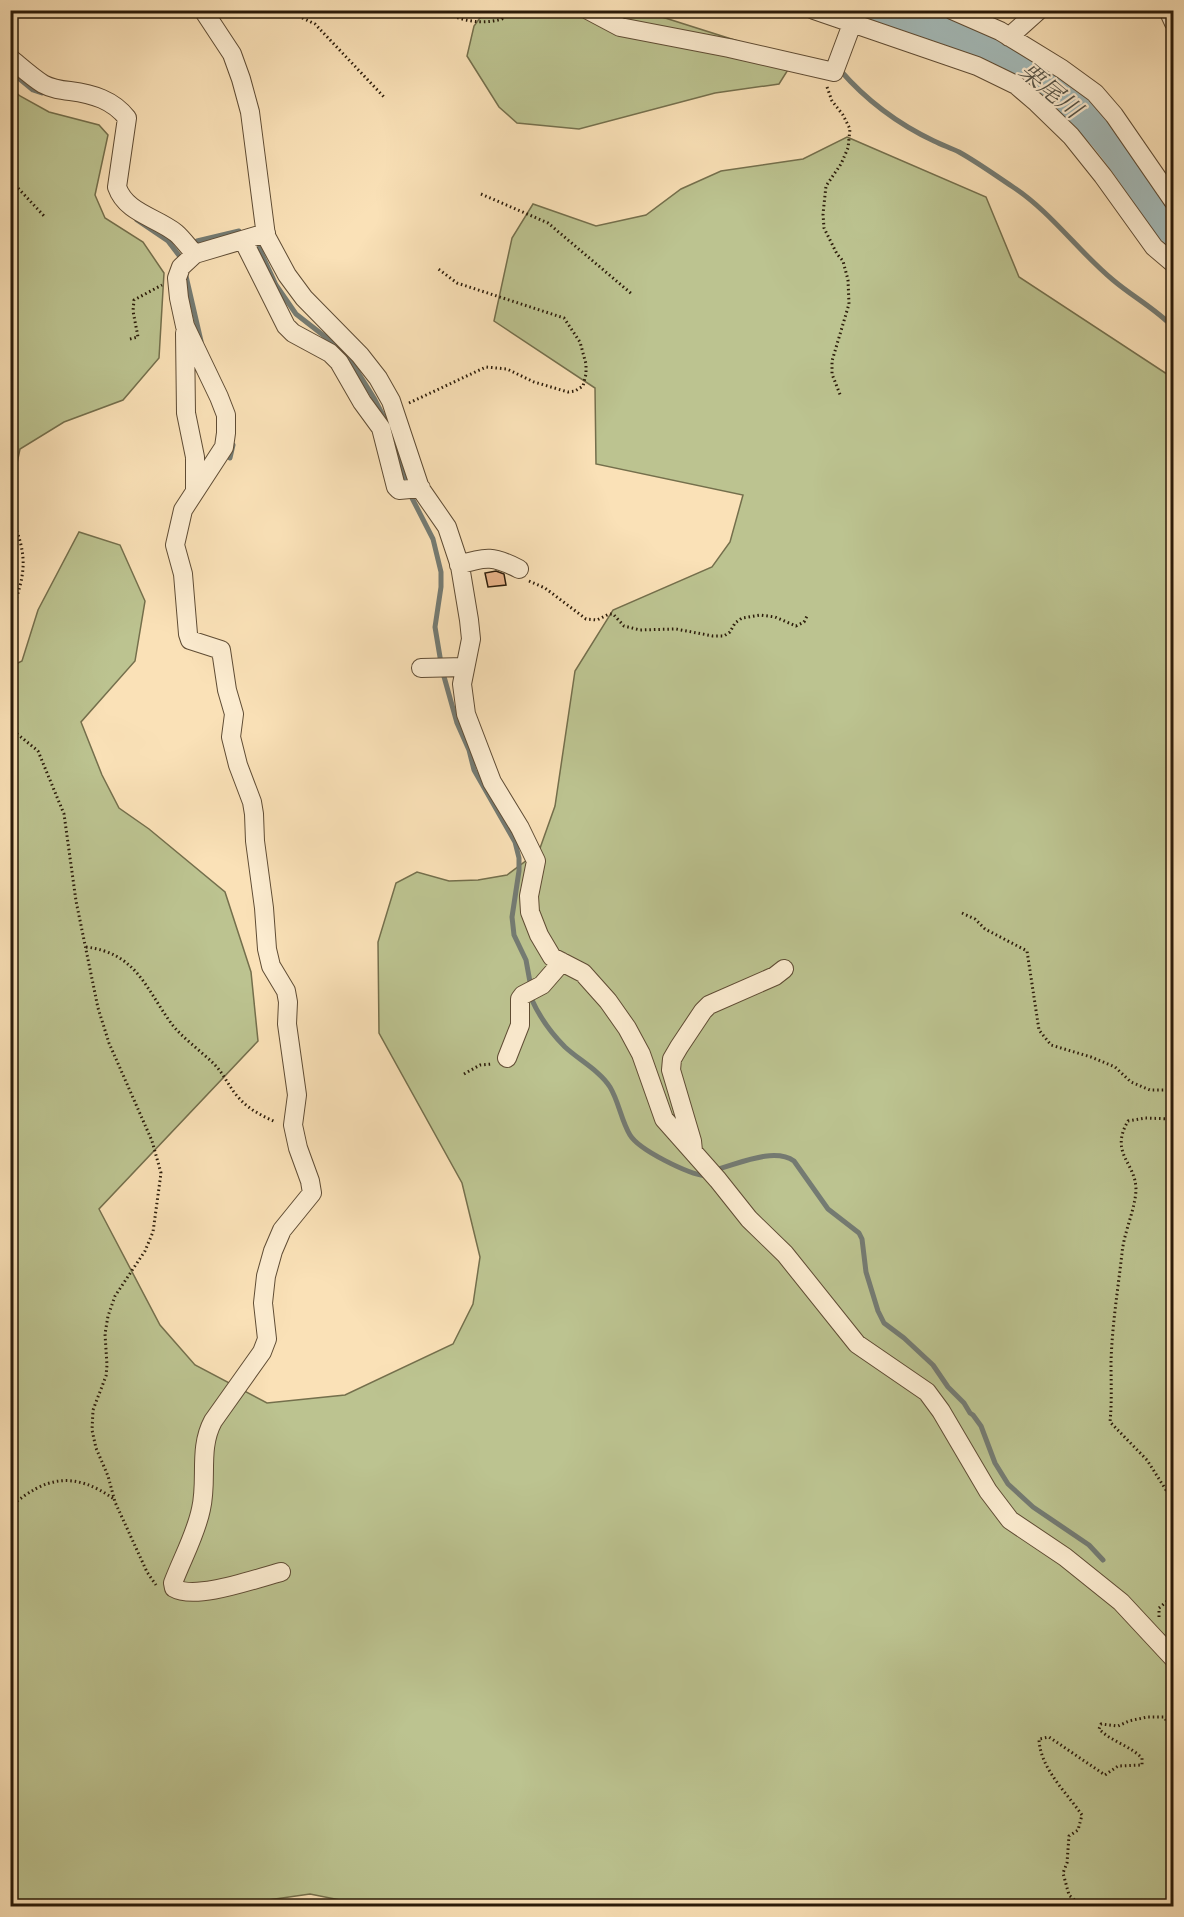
<svg xmlns="http://www.w3.org/2000/svg" width="1184" height="1917" viewBox="0 0 1184 1917" font-family="'IM FELL DW Pica','Noto Serif JP',serif">
<rect width="100%" height="100%" fill="#fae1b7"/>
<filter id="stains"><feTurbulence type="fractalNoise" baseFrequency=".00333" numOctaves="4"/><feColorMatrix values="0 0 0 0 .2 0 0 0 0 .09 0 0 0 0 .02 0 0 0 .5 -.17"/></filter>
<radialGradient id="worn" r=".72"><stop offset=".6" stop-color="#630" stop-opacity="0"/><stop offset="1" stop-color="#630" stop-opacity=".3"/></radialGradient>
<path fill="#bcc390" stroke="#746f4c" stroke-width="1.5" d="M 640,10 L 769,51 L 791,65 L 779,84 L 715,93 L 579,129 L 517,123 L 499,107 L 467,56 L 474,26 L 485,11 Z
M 11,88 L 20,96 L 49,112 L 99,125 L 108,135 L 95,195 L 105,218 L 143,242 L 164,273 L 159,358 L 123,400 L 64,422 L 20,449 L 16,468 L 11,476 Z
M 847,137 L 986,197 L 1019,277 L 1173,378 L 1173,1906 L 370,1906 L 310,1894 L 226,1906 L 11,1906 L 10,667 L 22,661 L 38,610 L 79,532 L 120,545 L 145,601 L 135,661 L 81,722 L 102,775 L 119,808 L 149,829 L 225,892 L 251,972 L 258,1041 L 99,1209 L 160,1325 L 195,1365 L 267,1403 L 345,1395 L 453,1344 L 473,1304 L 480,1257 L 462,1183 L 379,1033 L 378,942 L 396,883 L 417,872 L 449,881 L 478,880 L 507,875 L 539,851 L 555,806 L 575,671 L 613,610 L 712,567 L 730,542 L 743,495 L 596,464 L 595,388 L 494,321 L 512,238 L 533,204 L 596,226 L 646,215 L 681,189 L 721,171 L 803,159 Z"/>
<g fill="none" stroke-linecap="round" stroke-linejoin="round">
<path stroke="#747b73" stroke-width="5" d="M 840,70 C 866,100 898,124 934,141 C 942,145 951,148 959,152 C 977,162 995,175 1013,187 C 1051,212 1078,251 1113,280 C 1133,297 1156,309 1174,328
M 10,71 L 33,90 L 42,93
M 137,220 L 168,241 L 181,258
M 197,241 L 239,231
M 259,248 L 276,285 L 296,314 L 346,353 L 374,398 L 389,427
M 186,276 L 201,341
M 393,438 L 406,480
M 230,458 L 233,445
M 412,498 L 433,539 L 441,572 L 441,587 L 435,627 L 441,663
M 443,673 L 457,723 L 469,750 L 474,770 L 515,842 L 519,858 L 519,871 L 512,917 L 514,935 L 526,960 L 530,982 L 529,987
M 531,998 C 539,1016 551,1033 565,1047 C 579,1060 600,1071 610,1087 C 619,1102 621,1120 630,1135 C 639,1150 688,1174 706,1176
M 718,1169 C 738,1164 774,1147 794,1161 L 828,1209 L 859,1233 L 862,1239 L 866,1272 L 878,1311 L 884,1323 L 904,1338 L 933,1365 L 948,1387 L 964,1403 L 970,1413 L 973,1415 L 981,1426 L 995,1463 L 1008,1484 L 1033,1507 L 1089,1545 L 1103,1560"/>
<path stroke="#a4bbba" stroke-width="30" d="M 879,10 C 917,23 959,31 995,50 C 1036,71 1075,103 1105,138 C 1130,168 1151,203 1174,235"/>
</g>
<path fill="#ecb68c" stroke="#2b1b09" stroke-width="1.5" d="M 496,571 L 504,574 L 506,585 L 488,587 L 485,573 Z"/>
<g fill="none" stroke-linecap="round" stroke-linejoin="round">
<defs>
<path id="minor" d="M 203,10 L 232,54 L 241,79 L 250,112 L 266,236 L 287,275 L 304,298 L 360,355 L 378,378 L 391,401 L 420,488 L 447,527 L 460,566 L 469,620 L 471,639 L 462,684 L 466,714 L 492,782 L 520,828 L 536,861 L 529,896 L 530,912 L 539,935 L 552,957 L 583,973 L 608,1001 L 627,1028 L 641,1054 L 664,1119 L 718,1180 L 749,1219 L 785,1254 L 857,1344 L 927,1392 L 941,1411 L 988,1491 L 1010,1520 L 1065,1557 L 1121,1602 L 1174,1659
M 588,10 L 620,27 L 729,48 L 834,72 L 852,24
M 814,10 L 977,66 L 1016,85 L 1037,103 L 1071,136 L 1103,176 L 1154,247 L 1174,264
M 952,10 L 1000,31 L 1062,69 L 1095,93 L 1114,115 L 1174,202
M 1168,10 L 1174,23
M 1009,37 L 1039,10
M 10,58 C 21,67 32,77 43,84 C 52,89 61,90 70,91 C 93,94 113,100 127,118 L 117,187 C 126,213 156,217 176,233 C 183,239 189,248 195,254
M 266,233 L 195,254 L 181,267 L 177,278 L 179,298 L 185,326 L 219,397 L 226,415 L 226,433 L 224,447 L 183,510 L 175,545 L 183,574 L 188,634 L 190,640 L 221,650 L 227,690 L 234,714 L 231,737 L 238,765 L 252,802 L 254,814 L 255,841 L 264,908 L 267,949 L 271,966 L 286,991 L 288,1002 L 287,1024 L 297,1095 L 293,1125 L 298,1148 L 310,1181 L 312,1193 L 282,1230 L 273,1251 L 266,1276 L 263,1303 L 267,1339 L 262,1352 L 213,1421 C 198,1449 208,1479 201,1509 C 196,1534 182,1559 173,1583 L 174,1588 C 196,1601 257,1578 281,1572
M 243,240 L 286,326 L 293,333 L 330,353 L 339,362 L 362,402 L 381,428 L 396,487 L 399,490 L 421,488
M 185,333 L 186,413 L 195,457 L 195,489
M 459,565 C 486,556 494,556 519,569
M 421,668 L 465,667
M 507,1058 L 520,1025 L 520,999 L 523,995 L 542,985 L 562,962
M 693,1151 L 692,1141 L 671,1070 L 672,1059 L 679,1047 L 703,1011 L 709,1005 L 775,976 L 784,969"/>
</defs>
<use href="#minor" stroke="#5f4c34" stroke-width="20"/>
<path stroke="#2b1b09" stroke-width="3" stroke-dasharray="1.5 3" stroke-linecap="butt" d="M 286,10 L 315,24 L 384,97
M 441,10 C 459,21 482,25 502,19 L 504,10
M 827,87 L 832,101 L 843,115 L 850,129 L 848,148 L 841,164 L 826,186 L 823,214 L 824,228 L 837,254 L 843,261 L 848,280 L 849,304 L 832,361 L 832,374 L 841,397
M 10,185 L 17,187 L 45,217
M 481,194 L 548,223 L 633,295
M 130,339 L 138,337 L 133,311 L 134,300 L 162,285
M 409,403 L 486,367 L 507,369 L 534,382 L 568,392 L 575,391 L 583,386 L 586,374 L 586,364 L 580,342 L 564,318 L 457,283 L 437,268
M 10,514 C 29,557 26,573 10,616
M 529,581 L 545,588 L 586,619 L 597,620 L 609,614 L 613,614 L 624,626 L 640,630 L 676,629 L 713,636 L 724,636 L 730,632 L 735,623 L 742,618 L 760,615 L 775,617 L 796,626 L 804,622 L 808,614
M 10,728 L 38,751 L 64,814 L 76,901 L 98,1008 L 109,1043 L 152,1141 L 161,1173 L 153,1232 L 145,1251 L 115,1296 L 108,1316 L 105,1334 L 107,1365 L 106,1376 L 93,1410 L 92,1430 L 96,1448 L 108,1476 L 115,1502 L 147,1572 L 156,1585
M 962,913 L 975,919 L 985,929 L 1027,951 L 1039,1030 L 1051,1045 L 1091,1057 L 1115,1067 L 1131,1082 L 1150,1090 L 1174,1090
M 86,947 C 136,953 145,987 171,1023 C 181,1037 201,1051 214,1064 C 224,1074 229,1087 238,1097 C 248,1109 262,1116 276,1122
M 1174,1058 L 1171,1059 L 1169,1071 L 1174,1089
M 464,1074 L 480,1065 L 492,1064
M 1174,1119 L 1145,1118 L 1128,1121 C 1109,1154 1136,1162 1136,1190 C 1135,1210 1124,1232 1122,1253 C 1118,1289 1112,1326 1111,1362 C 1111,1382 1112,1402 1110,1422 L 1147,1460 L 1166,1490 L 1174,1496
M 10,1507 C 46,1476 74,1471 114,1499
M 1159,1617 L 1159,1608 L 1167,1601 L 1174,1602
M 1081,1906 L 1069,1895 L 1063,1873 L 1067,1863 L 1069,1836 L 1078,1830 L 1082,1815 C 1066,1792 1040,1768 1039,1739 L 1049,1737 L 1105,1775 L 1118,1766 L 1142,1765 L 1142,1758 C 1129,1745 1112,1742 1099,1729 L 1101,1724 L 1118,1726 L 1129,1721 L 1147,1717 L 1164,1717 L 1174,1731"/>
<use href="#minor" stroke="#fcecd0" stroke-width="18"/>
</g>
<g text-anchor="middle" dominant-baseline="central" stroke-width="4.5" stroke-linejoin="round" paint-order="stroke">
<g font-size="24" font-style="italic" fill="#555347" stroke="#fcecd0">
<text transform="translate(1050 91) rotate(40)">栗尾川</text>
</g>
</g>
<rect width="1184" height="1917" fill="none" stroke="#fae1b7" stroke-width="36"/>
<rect x="12" y="12" width="1160" height="1893" fill="none" stroke="#2b1b09" stroke-width="3"/>
<rect x="18" y="18" width="1148" height="1881" fill="none" stroke="#2b1b09" stroke-width="1.5"/>
<rect width="100%" height="100%" filter="url(#stains)"/>
<rect width="100%" height="100%" fill="url(#worn)"/>
</svg>
